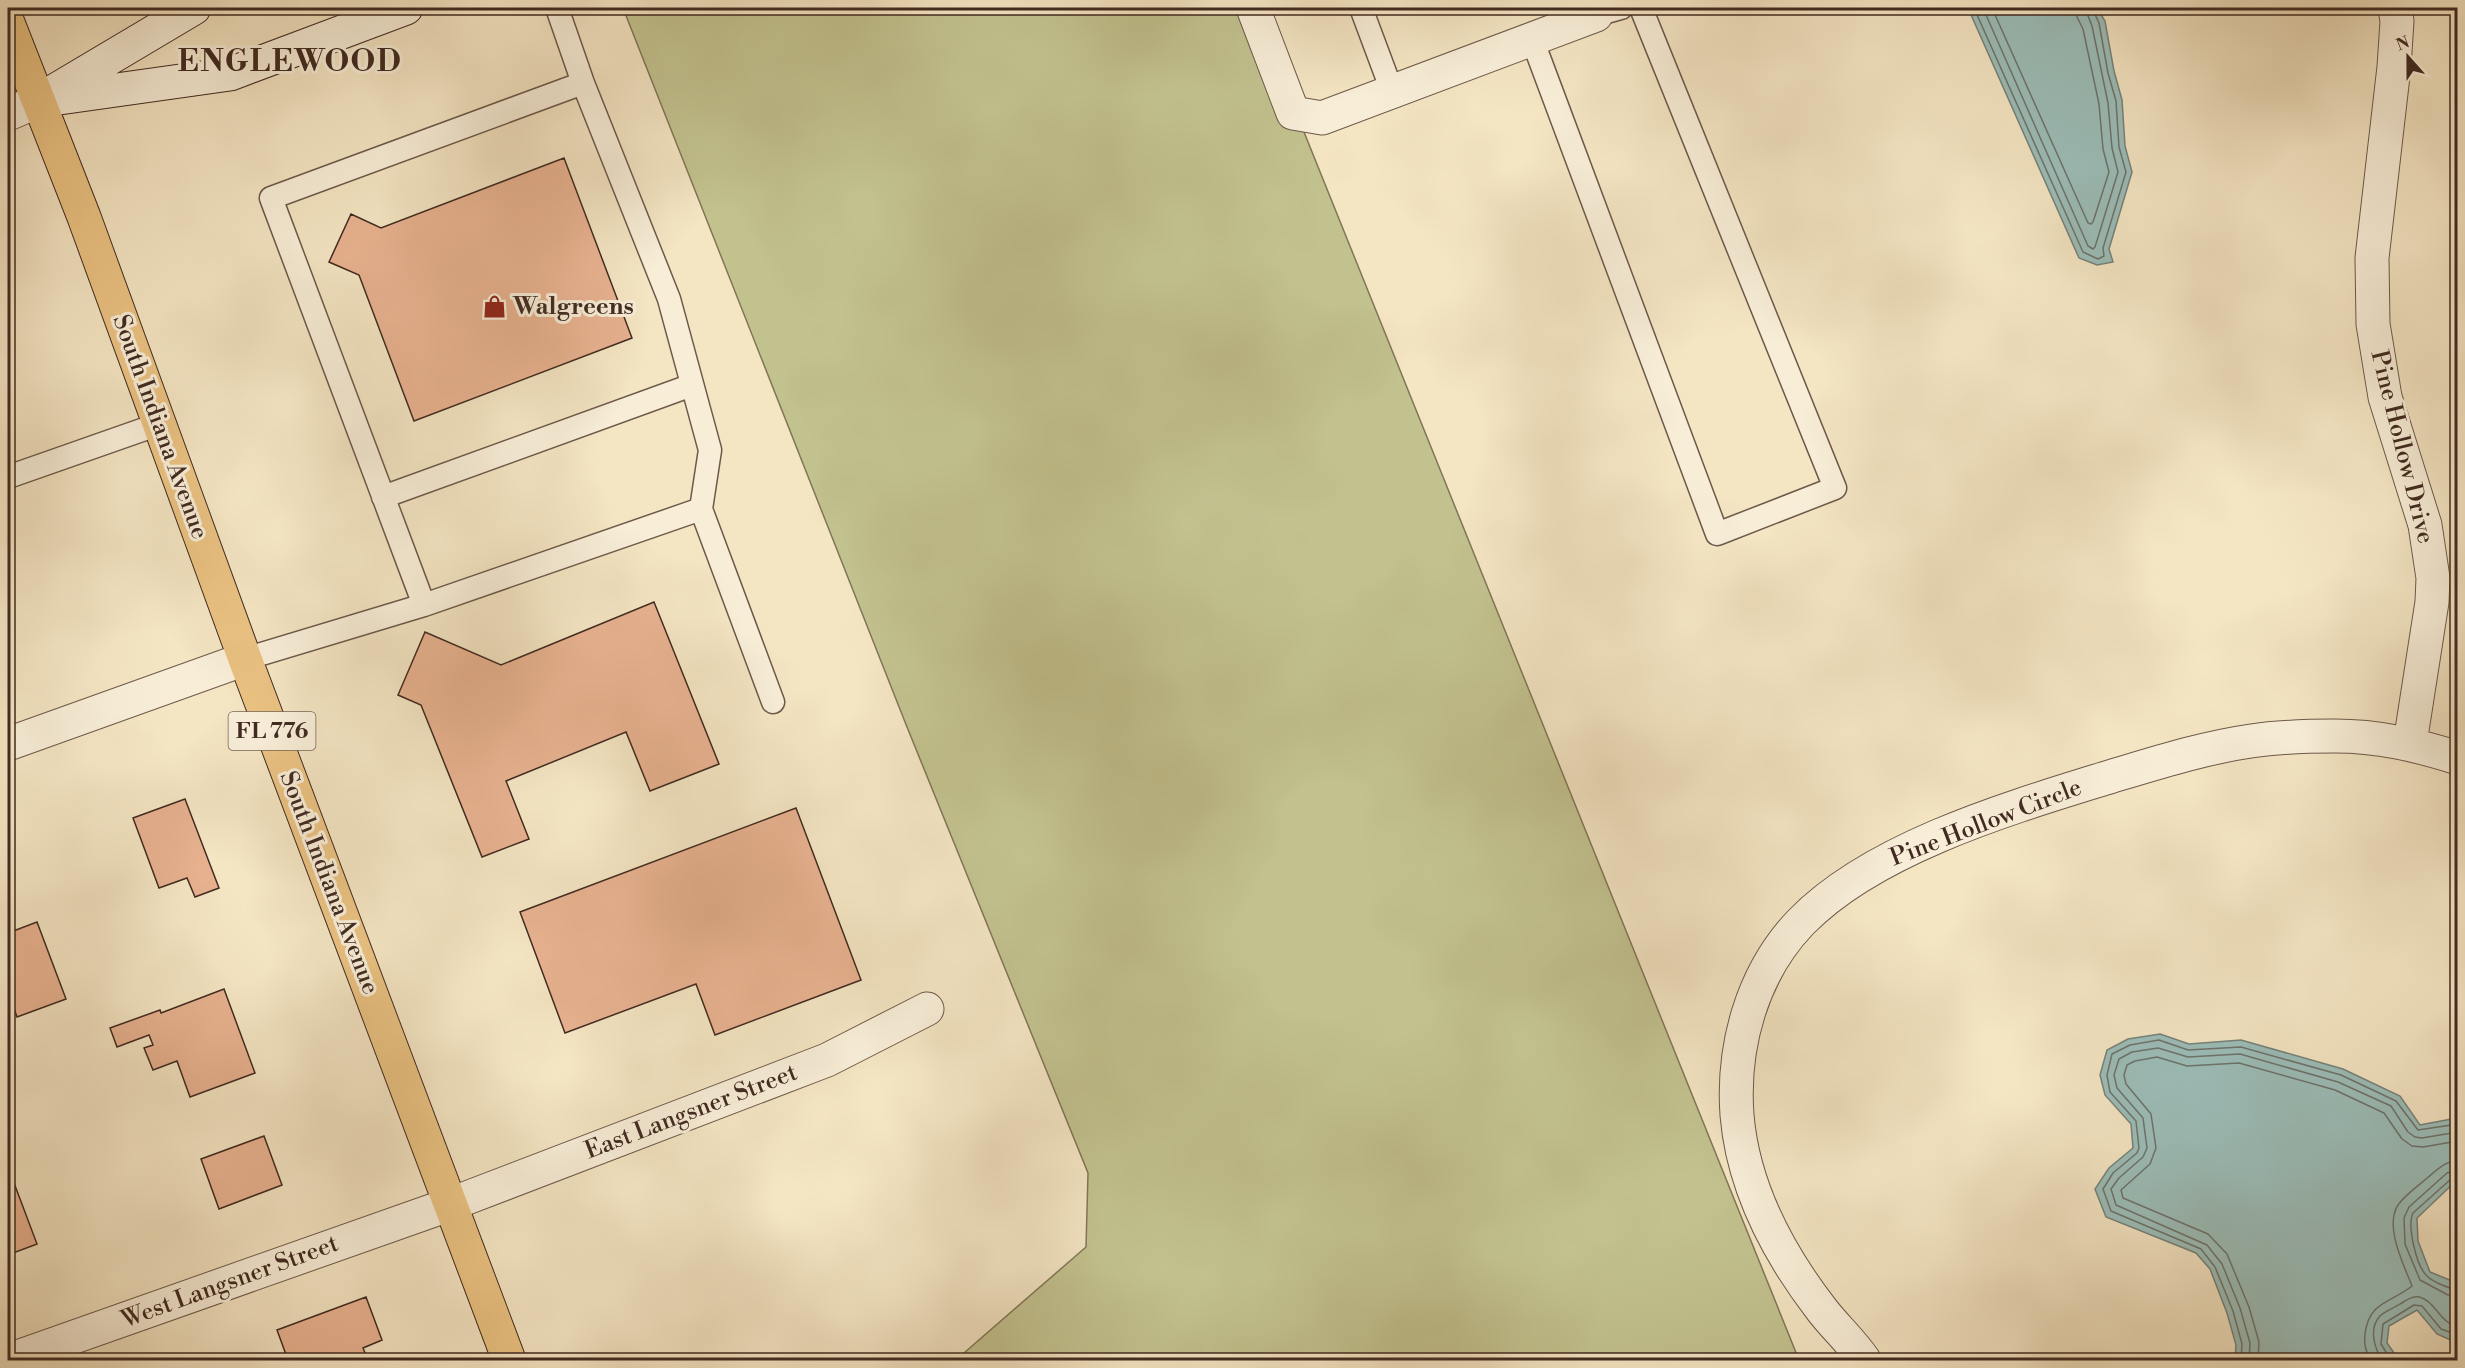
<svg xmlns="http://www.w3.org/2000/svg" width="2465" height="1368" viewBox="0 0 2465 1368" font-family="'Libre Bodoni',serif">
<rect width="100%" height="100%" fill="#f4e5c3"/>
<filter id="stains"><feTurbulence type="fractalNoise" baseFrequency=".00333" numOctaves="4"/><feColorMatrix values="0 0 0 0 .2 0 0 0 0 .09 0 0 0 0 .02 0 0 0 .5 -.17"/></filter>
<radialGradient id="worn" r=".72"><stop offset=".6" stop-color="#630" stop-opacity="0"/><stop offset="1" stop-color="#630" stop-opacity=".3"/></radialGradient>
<path fill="#c2c28f" stroke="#817658" stroke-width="1.5" d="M 623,8 L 1254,8 L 1799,1360 L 956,1360 L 1086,1247 L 1088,1173 L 907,727 Z"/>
<path fill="#9cbeb9" stroke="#77837c" stroke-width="1.5" d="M 1968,8 L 2097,8 L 2105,21 L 2114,71 L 2122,100 L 2125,146 L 2132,172 L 2109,249 L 2113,262 L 2097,265 L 2079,258 Z
M 2160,1034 L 2189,1044 L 2241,1040 L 2343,1069 L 2400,1096 L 2420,1125 L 2457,1118 L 2457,1180 L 2417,1218 L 2418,1241 L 2430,1272 L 2457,1283 L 2457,1340 L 2455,1342 L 2437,1334 L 2417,1310 L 2389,1326 L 2387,1343 L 2399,1360 L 2235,1360 L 2236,1345 L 2227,1313 L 2210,1269 L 2196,1253 L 2106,1217 L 2095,1189 L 2109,1168 L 2133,1148 L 2131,1124 L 2105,1095 L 2100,1075 L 2107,1050 L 2128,1039 Z"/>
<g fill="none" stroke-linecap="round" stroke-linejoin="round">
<path stroke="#6e746d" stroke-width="1.5" d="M 1974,8 L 2083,252 L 2098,259 L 2104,256 L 2103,248 L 2126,172 L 2119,147 L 2116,101 L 2108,73 L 2099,23 L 2092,8
M 1983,8 L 2088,246 L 2093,249 L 2095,247 L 2118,172 L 2112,148 L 2108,103 L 2092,26 L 2085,8
M 1992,8 L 2088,223 L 2091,224 L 2093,222 L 2109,172 L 2103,149 L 2099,104 L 2083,29 L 2077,17 L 2076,8
M 2458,1170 L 2447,1173 L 2409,1207 L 2404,1218 L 2405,1244 L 2420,1280 L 2448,1295 L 2458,1296
M 2458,1177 L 2451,1179 L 2413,1213 C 2407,1225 2416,1266 2427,1276 C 2433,1282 2449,1289 2458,1289
M 2241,1360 L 2242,1344 L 2233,1311 L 2215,1267 L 2201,1249 L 2111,1211 L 2103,1189 L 2113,1173 L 2137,1153 L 2139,1148 L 2136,1121 L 2110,1092 L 2107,1075 L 2112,1054 L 2130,1045 L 2159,1040 L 2188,1050 L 2241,1047 L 2341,1075 L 2396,1101 L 2418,1130 L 2458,1124
M 2249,1360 L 2250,1343 L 2240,1308 L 2222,1264 L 2207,1245 L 2116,1205 L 2111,1189 L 2119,1178 L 2143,1157 L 2147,1148 L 2143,1118 L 2117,1088 L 2114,1075 L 2119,1059 L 2132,1052 L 2158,1048 L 2188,1057 L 2240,1054 L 2338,1082 L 2391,1106 L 2408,1132 L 2415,1137 L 2422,1138 L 2458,1132
M 2258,1360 L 2259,1342 L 2249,1307 L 2227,1254 L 2208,1234 L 2123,1198 L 2121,1190 L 2150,1164 L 2156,1148 L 2151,1114 L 2126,1084 L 2124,1075 L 2127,1065 L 2135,1061 L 2157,1057 L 2187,1066 L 2239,1063 L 2335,1090 L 2384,1113 L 2402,1139 L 2412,1146 L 2423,1147 L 2458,1141
M 2372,1360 C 2365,1351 2364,1345 2365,1334 C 2369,1301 2391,1303 2412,1286 C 2404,1265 2384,1227 2398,1205 C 2405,1195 2417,1187 2426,1179 C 2436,1171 2444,1161 2458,1161
M 2382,1360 C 2375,1349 2368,1329 2380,1316 C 2385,1311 2394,1308 2400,1304 C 2407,1300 2414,1294 2422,1298 C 2435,1302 2439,1321 2458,1328
M 2391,1360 L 2381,1344 L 2383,1324 L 2414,1305 L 2422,1306 L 2441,1329 L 2458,1335"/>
</g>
<path fill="#e8b290" stroke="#402a21" stroke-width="1.5" d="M 564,158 L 632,338 L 414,421 L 359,275 L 329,262 L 351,214 L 381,228 Z
M 654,602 L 719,764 L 650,791 L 626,732 L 506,781 L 529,839 L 482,857 L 421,705 L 398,695 L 425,632 L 501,665 Z
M 185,799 L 219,888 L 195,897 L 187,878 L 159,888 L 133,818 Z
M 796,808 L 861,980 L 715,1035 L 696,984 L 565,1033 L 520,912 Z
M 37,922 L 66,999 L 17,1017 L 8,991 L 8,933 Z
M 224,989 L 255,1073 L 190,1097 L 177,1061 L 153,1070 L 144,1048 L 153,1045 L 149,1035 L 117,1047 L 110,1028 L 160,1010 L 161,1013 Z
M 264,1136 L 282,1185 L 219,1209 L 201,1159 Z
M 8,1167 L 37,1244 L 8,1255 Z
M 366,1297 L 382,1340 L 363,1348 L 368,1360 L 288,1360 L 277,1330 Z"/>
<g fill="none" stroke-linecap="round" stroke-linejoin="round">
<defs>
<path id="service" d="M 1361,8 L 1392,91
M 1596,15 L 1621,8
M 1532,39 L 1717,534 L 1835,488 L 1641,8
M 583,83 L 669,299 L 710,450 L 701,509 L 773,702
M 8,477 L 159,424
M 383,497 L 692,385
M 424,605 L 701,509
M 245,659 L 424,605 L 271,198 L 583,83 L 557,8"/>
<path id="minor" d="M 1253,8 L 1293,113 L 1322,118 L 1596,15
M 2395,8 L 2397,21 L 2394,67 L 2372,258 L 2373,324 L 2385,397 L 2425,525 L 2433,578 L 2432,602 L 2410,743
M 8,744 L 245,659
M 9,1360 L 451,1204 L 827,1060 L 927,1009
M 1864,1360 C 1852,1342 1835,1327 1822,1310 C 1778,1253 1743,1188 1737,1115 C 1732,1046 1752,973 1801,922 C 1873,848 2009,808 2106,778 C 2153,764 2202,748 2251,741 C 2278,737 2307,736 2335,736 C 2378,736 2417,745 2458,758"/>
<path id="tertiary" d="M 8,114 L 38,101"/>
<path id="secondary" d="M 51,93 L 194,8
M 38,101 L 230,74 L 406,8"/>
<path id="primary" d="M 8,23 L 84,217 L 245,659 L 509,1360"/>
</defs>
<use href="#service" stroke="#6d594a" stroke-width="25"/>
<use href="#minor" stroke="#6d594a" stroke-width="35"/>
<use href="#tertiary" stroke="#6d594a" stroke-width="35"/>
<use href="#secondary" stroke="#402a21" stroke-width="35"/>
<use href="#primary" stroke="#402a21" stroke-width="35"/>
<use href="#service" stroke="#f8eed8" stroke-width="22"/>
<use href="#minor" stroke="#f8eed8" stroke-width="33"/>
<use href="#tertiary" stroke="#f8eed8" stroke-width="33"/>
<use href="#secondary" stroke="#f8eed8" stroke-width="33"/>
<use href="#primary" stroke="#eac282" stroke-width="33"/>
</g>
<defs>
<symbol id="shop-bare" viewBox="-9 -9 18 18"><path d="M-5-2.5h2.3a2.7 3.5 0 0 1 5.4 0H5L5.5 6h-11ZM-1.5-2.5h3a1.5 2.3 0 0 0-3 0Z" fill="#8f2418" stroke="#f8eed8" stroke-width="2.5" paint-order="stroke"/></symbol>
</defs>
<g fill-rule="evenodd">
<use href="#shop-bare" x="478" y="290" width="33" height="33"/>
</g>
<g text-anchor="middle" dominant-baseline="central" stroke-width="6" stroke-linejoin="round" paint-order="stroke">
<rect fill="#f8eed8" stroke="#776558" stroke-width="1.5" x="228.5" y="712" width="87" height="38" rx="4.5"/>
<g font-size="22" font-weight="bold" fill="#402a21">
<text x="272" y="731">FL 776</text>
</g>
<g font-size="24" font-weight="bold" fill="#402a21" stroke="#f8eed8" text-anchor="start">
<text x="513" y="307">Walgreens</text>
</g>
<g font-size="24" fill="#402a21" stroke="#f8eed8">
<text transform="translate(160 427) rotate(70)">South Indiana Avenue</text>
<text transform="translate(2402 447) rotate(76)">Pine Hollow Drive</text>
<text transform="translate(1986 823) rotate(-21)">Pine Hollow Circle</text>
<text transform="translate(329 883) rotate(69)">South Indiana Avenue</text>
<text transform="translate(691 1112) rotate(-21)">East Langsner Street</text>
<text transform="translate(230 1282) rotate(-20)">West Langsner Street</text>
</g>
<g font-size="30" font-weight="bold" letter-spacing="1.5" fill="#402a21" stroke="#f8eed8">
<text x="290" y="62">ENGLEWOOD</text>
</g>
</g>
<rect width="2465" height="1368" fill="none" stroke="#f4e5c3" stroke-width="30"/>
<rect x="9" y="9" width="2447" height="1350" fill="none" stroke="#402a21" stroke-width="3"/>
<rect x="15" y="15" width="2435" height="1338" fill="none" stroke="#402a21" stroke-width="1.5"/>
<g transform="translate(2408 57) rotate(339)" stroke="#f8eed8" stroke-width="4.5" paint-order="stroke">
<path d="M0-4.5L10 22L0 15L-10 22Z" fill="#402a21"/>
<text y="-9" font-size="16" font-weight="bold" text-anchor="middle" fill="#402a21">N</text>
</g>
<rect width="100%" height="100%" filter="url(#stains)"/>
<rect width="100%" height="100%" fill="url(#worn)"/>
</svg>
